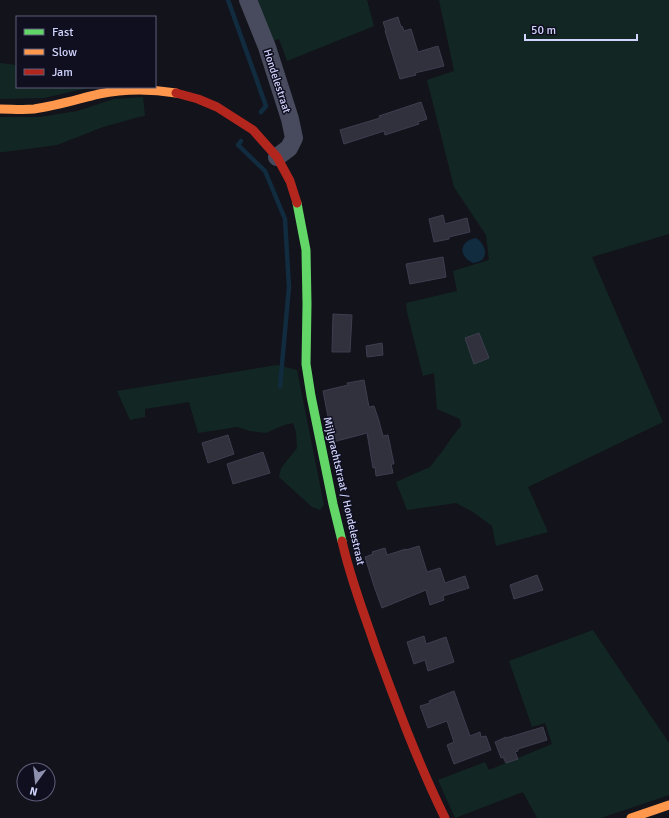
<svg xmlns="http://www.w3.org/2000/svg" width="669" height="818" viewBox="0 0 669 818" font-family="Signika,sans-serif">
<rect width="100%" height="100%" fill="#13131c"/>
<path fill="#122724" d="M 251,0 L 367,0 L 374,26 L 287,61 L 279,39 L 267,43 Z
M 439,0 L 669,0 L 669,234 L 592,257 L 663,422 L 528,487 L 548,532 L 496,546 L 492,526 L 473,512 L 456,503 L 407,510 L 396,482 L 430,467 L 444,449 L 452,437 L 461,426 L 460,419 L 437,409 L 434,373 L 423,376 L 407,312 L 406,303 L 457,291 L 453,271 L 489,260 L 486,235 L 454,187 L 427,80 L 454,71 Z
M 0,63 L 17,65 L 17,87 L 92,87 L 44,98 L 0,99 Z
M 143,97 L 145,116 L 139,117 L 103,127 L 57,145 L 4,152 L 0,152 L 0,117 L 40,117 L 77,111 L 114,99 Z
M 277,365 L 297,370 L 324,505 L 320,510 L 312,507 L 279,477 L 281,468 L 297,448 L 296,432 L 293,423 L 284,425 L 266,433 L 250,431 L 237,427 L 198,433 L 189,402 L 145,409 L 145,417 L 130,420 L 117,391 Z
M 593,630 L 669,743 L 669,795 L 601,818 L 537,818 L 523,792 L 455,818 L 438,780 L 485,762 L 489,770 L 552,744 L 545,723 L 532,727 L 509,661 Z"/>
<path fill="#112b3f" d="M 476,238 C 483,242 488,252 483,259 C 480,262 477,262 473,263 C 458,256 459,241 476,238 Z"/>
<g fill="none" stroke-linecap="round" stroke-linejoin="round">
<path stroke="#112b3f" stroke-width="4.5" d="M 228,0 L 266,106 L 261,112
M 241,141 L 238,145 L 265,171 L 285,219 L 289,287 L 280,386"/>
</g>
<path fill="#31313e" stroke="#3d3e4f" d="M 398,17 L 401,27 L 402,26 L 404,31 L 411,29 L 418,52 L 438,46 L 444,66 L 415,73 L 416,75 L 400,79 L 385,31 L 386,31 L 383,22 Z
M 421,102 L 427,119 L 418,122 L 419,124 L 385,135 L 384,131 L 344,144 L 340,130 L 380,118 L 379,116 Z
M 443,215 L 445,224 L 467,218 L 470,232 L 449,237 L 449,239 L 434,242 L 429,219 Z
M 443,257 L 446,277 L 410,284 L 406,264 Z
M 333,314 L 352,315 L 350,352 L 332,352 Z
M 479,333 L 489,358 L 474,364 L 465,338 Z
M 382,343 L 383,355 L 367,357 L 366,346 Z
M 364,380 L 369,407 L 374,406 L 379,421 L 383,436 L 388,435 L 394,464 L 391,464 L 393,473 L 376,476 L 375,467 L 373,468 L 367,433 L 333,442 L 323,391 L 348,385 L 347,383 Z
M 228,435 L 234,454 L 208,463 L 202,443 Z
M 263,452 L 270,473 L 233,484 L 227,464 Z
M 419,546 L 427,572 L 440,568 L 445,583 L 465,576 L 469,588 L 443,596 L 444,600 L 430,605 L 426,590 L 382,608 L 374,586 L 365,557 L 373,554 L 372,552 L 385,548 L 387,555 L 406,549 L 406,550 Z
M 537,575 L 543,590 L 514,599 L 510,585 Z
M 424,636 L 426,644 L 446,637 L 454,662 L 428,671 L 425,660 L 414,664 L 407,642 Z
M 454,691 L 470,736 L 480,732 L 481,737 L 486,736 L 491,750 L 454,764 L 447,745 L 454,742 L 447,721 L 428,728 L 420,706 L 430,703 L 429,701 Z
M 543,727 L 547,740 L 518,749 L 518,751 L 515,752 L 518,759 L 506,763 L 503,757 L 501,758 L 495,742 L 506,737 L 506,738 Z"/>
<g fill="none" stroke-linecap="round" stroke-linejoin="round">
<path stroke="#484b5d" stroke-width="18" d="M 248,0 L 267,47 L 290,119 L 294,138 L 289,148 L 277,157"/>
<path stroke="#63d668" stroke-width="9" d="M 297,203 L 306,250 L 307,304 L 306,364 L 311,396 L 333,504 L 342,541"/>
<path stroke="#ff974d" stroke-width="9" d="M 0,109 C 11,109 23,110 34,109 C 56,106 78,99 99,94 C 124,89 150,89 176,93
M 631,818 L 669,805"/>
<path stroke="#b3261e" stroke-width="9" d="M 176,93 L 198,99 L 217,107 L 253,130 L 277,157 L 290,181 L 297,203
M 342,541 C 350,578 364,613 376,649 C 397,706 418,763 445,818"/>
</g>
<g text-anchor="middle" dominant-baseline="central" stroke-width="3" stroke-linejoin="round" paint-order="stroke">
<g font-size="11" fill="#d1d4fc" stroke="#0f0f20">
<text transform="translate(277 81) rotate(72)">Hondelestraat</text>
<text transform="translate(344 491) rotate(77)">Mijlgrachtstraat / Hondelestraat</text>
</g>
</g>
<rect x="16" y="16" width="140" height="72" fill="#0f0f20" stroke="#5d5e78"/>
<rect x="24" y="29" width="20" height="6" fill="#63d668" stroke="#5d5e78"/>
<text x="52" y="36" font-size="12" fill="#d1d4fc">Fast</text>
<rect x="24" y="49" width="20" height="6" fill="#ff974d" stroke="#5d5e78"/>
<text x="52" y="56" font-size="12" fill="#d1d4fc">Slow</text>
<rect x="24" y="69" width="20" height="6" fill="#b3261e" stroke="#5d5e78"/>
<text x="52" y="76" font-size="12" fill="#d1d4fc">Jam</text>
<g transform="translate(36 782) rotate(195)"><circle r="19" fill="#0f0f20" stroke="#5d5e78"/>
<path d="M0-3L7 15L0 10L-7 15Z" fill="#8e90ae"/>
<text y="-6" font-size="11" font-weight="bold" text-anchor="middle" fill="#d1d4fc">N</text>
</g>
<path d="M525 34v6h112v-6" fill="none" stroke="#d1d4fc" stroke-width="2"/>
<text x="531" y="34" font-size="12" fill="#d1d4fc" stroke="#0f0f20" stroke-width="3" paint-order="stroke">50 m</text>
</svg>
